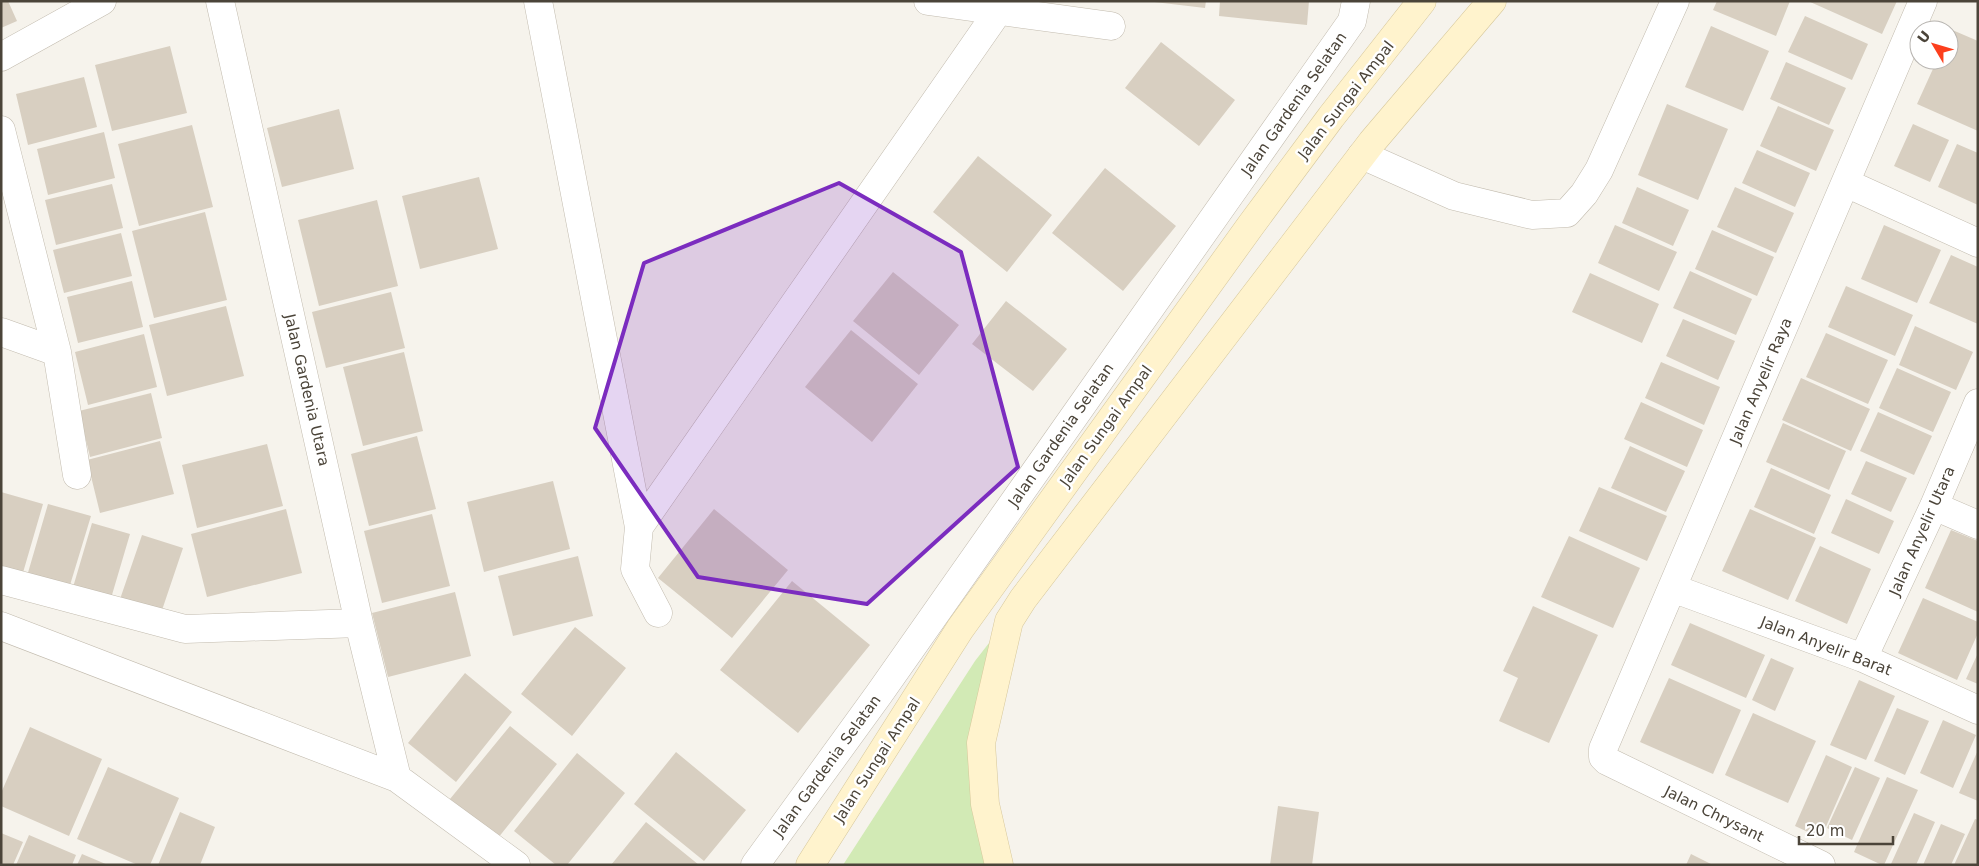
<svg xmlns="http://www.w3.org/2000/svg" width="1979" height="866" viewBox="0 0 1979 866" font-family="'DejaVu Sans',sans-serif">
<rect width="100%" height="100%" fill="#f6f3ec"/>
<path fill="#d2eab5" d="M 1003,625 L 977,742 L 993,865 L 843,865 L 975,661 Z"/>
<path fill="#d8cfc1" d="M 1,1 L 8,1 L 17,21 L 1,28 Z
M 1146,1 L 1206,1 L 1205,8 Z
M 1220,1 L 1309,1 L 1307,25 L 1219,16 Z
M 1717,1 L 1790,1 L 1776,36 L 1713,10 Z
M 1808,1 L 1897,1 L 1882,34 Z
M 1805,16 L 1868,44 L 1852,80 L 1788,52 Z
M 1711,26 L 1769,51 L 1743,111 L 1685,87 Z
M 1950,29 L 1978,41 L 1978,131 L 1917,104 L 1937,60 L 1949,60 Z
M 1161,42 L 1235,100 L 1199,146 L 1125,88 Z
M 170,46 L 187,113 L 112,131 L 95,65 Z
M 1786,62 L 1846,88 L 1829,125 L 1770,99 Z
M 84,77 L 97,127 L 28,145 L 16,94 Z
M 1667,104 L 1728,129 L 1698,200 L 1638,175 Z
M 1778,106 L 1834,130 L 1816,171 L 1760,146 Z
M 339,109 L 354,169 L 282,187 L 267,128 Z
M 1913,124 L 1949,140 L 1930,182 L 1894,166 Z
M 192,125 L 213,207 L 139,226 L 118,144 Z
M 104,132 L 115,178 L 48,195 L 37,149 Z
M 1957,144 L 1978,153 L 1978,205 L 1938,187 Z
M 1757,150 L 1810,173 L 1795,207 L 1742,183 Z
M 978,156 L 1052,215 L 1007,272 L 933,212 Z
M 1105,168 L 1176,226 L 1123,291 L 1052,233 Z
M 479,177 L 498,249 L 420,269 L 402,196 Z
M 112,184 L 123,228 L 56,245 L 45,200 Z
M 1637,187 L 1689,210 L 1673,246 L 1622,223 Z
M 1735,187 L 1794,213 L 1776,253 L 1717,227 Z
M 377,200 L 398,286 L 319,306 L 298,220 Z
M 205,212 L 227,300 L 154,318 L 132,231 Z
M 1615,225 L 1677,252 L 1659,291 L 1598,263 Z
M 1884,225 L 1941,250 L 1917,303 L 1861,279 Z
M 1712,230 L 1774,257 L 1757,296 L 1695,269 Z
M 121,233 L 132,276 L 64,293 L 53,250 Z
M 1951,255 L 1978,267 L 1978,324 L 1929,303 Z
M 1690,271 L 1752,299 L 1736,335 L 1673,308 Z
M 893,272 L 959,325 L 919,375 L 853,321 Z
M 1590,273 L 1659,304 L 1642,343 L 1572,312 Z
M 132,281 L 143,327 L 78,343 L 67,297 Z
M 1846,286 L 1913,315 L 1895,356 L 1828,327 Z
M 391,292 L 405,348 L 326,368 L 312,312 Z
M 1006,301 L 1067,349 L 1033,391 L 972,344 Z
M 226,306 L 244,376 L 167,396 L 149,325 Z
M 1683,319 L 1735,341 L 1718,380 L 1666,356 Z
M 1915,326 L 1973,352 L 1956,390 L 1899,365 Z
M 851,330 L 918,384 L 872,442 L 805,387 Z
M 1826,333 L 1888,360 L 1868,404 L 1806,377 Z
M 144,334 L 157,387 L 88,405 L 75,352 Z
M 404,352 L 423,431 L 363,446 L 343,367 Z
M 1661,362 L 1720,387 L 1704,425 L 1645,398 Z
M 1897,368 L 1951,392 L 1933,432 L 1879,408 Z
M 1801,378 L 1870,409 L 1851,451 L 1782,420 Z
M 151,393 L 162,438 L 90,457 L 79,411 Z
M 1641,402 L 1703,430 L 1687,467 L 1624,439 Z
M 1878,412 L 1932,436 L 1914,475 L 1860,451 Z
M 1783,423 L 1846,451 L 1829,490 L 1766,462 Z
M 417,436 L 436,509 L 369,526 L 351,454 Z
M 160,441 L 174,494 L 100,513 L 87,460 Z
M 267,444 L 283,506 L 197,528 L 182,465 Z
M 1630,446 L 1685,471 L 1666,512 L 1611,488 Z
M 1866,461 L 1907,478 L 1891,512 L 1851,494 Z
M 1771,468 L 1831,495 L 1814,534 L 1754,507 Z
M 553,481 L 570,549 L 484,572 L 467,502 Z
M 1599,487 L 1667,516 L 1647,561 L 1579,531 Z
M 1,492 L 43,504 L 20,583 L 1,578 Z
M 1846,499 L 1894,521 L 1879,554 L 1831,533 Z
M 48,504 L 91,516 L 67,595 L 25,583 Z
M 286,509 L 302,573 L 207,597 L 191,534 Z
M 714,509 L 788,570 L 732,638 L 658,578 Z
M 1750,509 L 1816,538 L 1788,600 L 1722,571 Z
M 432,514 L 450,586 L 382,603 L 364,531 Z
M 92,523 L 130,534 L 109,605 L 71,594 Z
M 1951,530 L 1978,541 L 1978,612 L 1925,588 Z
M 142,535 L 183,548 L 159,619 L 118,605 Z
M 1569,536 L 1640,568 L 1613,628 L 1541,597 Z
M 1820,546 L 1871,569 L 1847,624 L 1795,601 Z
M 578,556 L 593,616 L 513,636 L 498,576 Z
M 792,581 L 870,645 L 798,733 L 720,670 Z
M 455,592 L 471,656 L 388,677 L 372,613 Z
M 1923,598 L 1978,622 L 1978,633 L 1957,680 L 1898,653 Z
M 1533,606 L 1598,635 L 1549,743 L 1499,721 L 1518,678 L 1503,671 Z
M 1690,623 L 1765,655 L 1746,698 L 1671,665 Z
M 575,627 L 626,668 L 572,736 L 521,694 Z
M 1978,653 L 1978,684 L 1966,679 Z
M 1771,658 L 1794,668 L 1775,711 L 1752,700 Z
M 465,673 L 512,712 L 456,782 L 408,743 Z
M 1669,678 L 1741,710 L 1713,774 L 1640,742 Z
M 1859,680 L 1895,696 L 1866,760 L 1830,745 Z
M 1897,708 L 1929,721 L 1905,775 L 1874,761 Z
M 1753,713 L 1816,741 L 1788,803 L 1725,775 Z
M 1943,720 L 1976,735 L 1953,788 L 1920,773 Z
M 510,726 L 557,764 L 498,838 L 450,799 Z
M 30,727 L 102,759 L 69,836 L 1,806 L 1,793 Z
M 1978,750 L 1978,801 L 1959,793 Z
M 676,752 L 746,810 L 704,861 L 634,804 Z
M 577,753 L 625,793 L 567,865 L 556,865 L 514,831 Z
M 1826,755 L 1852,767 L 1821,838 L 1795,826 Z
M 108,767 L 179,798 L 150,865 L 138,865 L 77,839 Z
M 1855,767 L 1880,778 L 1852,840 L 1827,828 Z
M 1887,777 L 1918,790 L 1884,865 L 1882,865 L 1854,852 Z
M 1278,806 L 1319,812 L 1312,865 L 1270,865 Z
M 180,812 L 215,827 L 200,865 L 158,865 Z
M 1914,813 L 1935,822 L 1916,865 L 1894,865 L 1891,864 Z
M 1975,819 L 1978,820 L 1978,865 L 1954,865 Z
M 646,822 L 699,865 L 611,865 Z
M 1941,824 L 1965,834 L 1951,865 L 1923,865 Z
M 1,833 L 23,842 L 13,865 L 1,865 Z
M 29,835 L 76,855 L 72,865 L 16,865 Z
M 82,854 L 108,865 L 77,865 Z
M 1691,854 L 1713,865 L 1686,865 Z"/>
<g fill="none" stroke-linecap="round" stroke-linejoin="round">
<defs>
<path id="street" d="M 220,1 L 359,623 L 397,778
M 538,1 L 639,527 L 635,569 L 658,613
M 928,1 L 1111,26
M 1,57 L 102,1
M 1,130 L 57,352 L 77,475
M 1362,155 L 1454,196 L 1532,215 L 1567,213 L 1584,194 L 1599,170 L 1675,1
M 1846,183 L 1978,243
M 1,332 L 57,352
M 1934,506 L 1978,525
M 639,527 L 999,10
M 1,580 L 185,629 L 359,623
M 1672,588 L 1863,658 L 1978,710
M 1,626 L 397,778 L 516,865
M 1863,658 L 1934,506 L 1978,403
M 755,865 L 879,694 L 1352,21 L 1356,1
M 1821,865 L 1607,761 L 1603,757 L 1603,749 L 1923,1"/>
<path id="secondary" d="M 810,865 L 960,629 L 1251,225 L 1331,117 L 1422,1
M 999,865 L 985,804 L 981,743 L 1009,621 L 1023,599 L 1372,142 L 1492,1"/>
</defs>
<use href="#street" stroke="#c2bbae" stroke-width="29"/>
<use href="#secondary" stroke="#d6c79b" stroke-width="29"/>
<use href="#street" stroke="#fff" stroke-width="28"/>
<use href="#secondary" stroke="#fff3cd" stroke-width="28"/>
</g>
<path fill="#7b2cbf" fill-opacity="0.2" stroke="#7b2cbf" stroke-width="4" stroke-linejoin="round" d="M 839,183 L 961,252 L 1018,467 L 867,604 L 698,577 L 595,428 L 644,263 Z"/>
<g text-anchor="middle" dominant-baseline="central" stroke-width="5" stroke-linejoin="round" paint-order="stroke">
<g font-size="15" fill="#4b4439" stroke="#fff">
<text transform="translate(1346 100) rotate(-52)">Jalan Sungai Ampal</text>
<text transform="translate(1294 104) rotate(-55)">Jalan Gardenia Selatan</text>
<text transform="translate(1761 381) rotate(-67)">Jalan Anyelir Raya</text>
<text transform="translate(307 390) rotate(77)">Jalan Gardenia Utara</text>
<text transform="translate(1106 426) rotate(-54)">Jalan Sungai Ampal</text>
<text transform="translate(1061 435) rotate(-55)">Jalan Gardenia Selatan</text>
<text transform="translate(1922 531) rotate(-66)">Jalan Anyelir Utara</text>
<text transform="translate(1826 646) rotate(21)">Jalan Anyelir Barat</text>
<text transform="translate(877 760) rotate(-57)">Jalan Sungai Ampal</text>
<text transform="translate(827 766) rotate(-54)">Jalan Gardenia Selatan</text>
<text transform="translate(1714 814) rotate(26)">Jalan Chrysant</text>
</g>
</g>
<rect width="1979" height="866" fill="none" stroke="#4b4439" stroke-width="5"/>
<g transform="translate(1934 45) rotate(308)"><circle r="24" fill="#ffffff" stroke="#b7b4b0"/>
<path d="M0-4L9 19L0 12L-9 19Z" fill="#fc3f1d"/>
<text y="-8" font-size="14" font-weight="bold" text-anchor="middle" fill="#4b4439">U</text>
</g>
<path d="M1799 836v8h94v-8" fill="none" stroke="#4b4439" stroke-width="2.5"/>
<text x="1806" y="836" font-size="15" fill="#4b4439" stroke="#ffffff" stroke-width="4" paint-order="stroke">20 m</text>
</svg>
